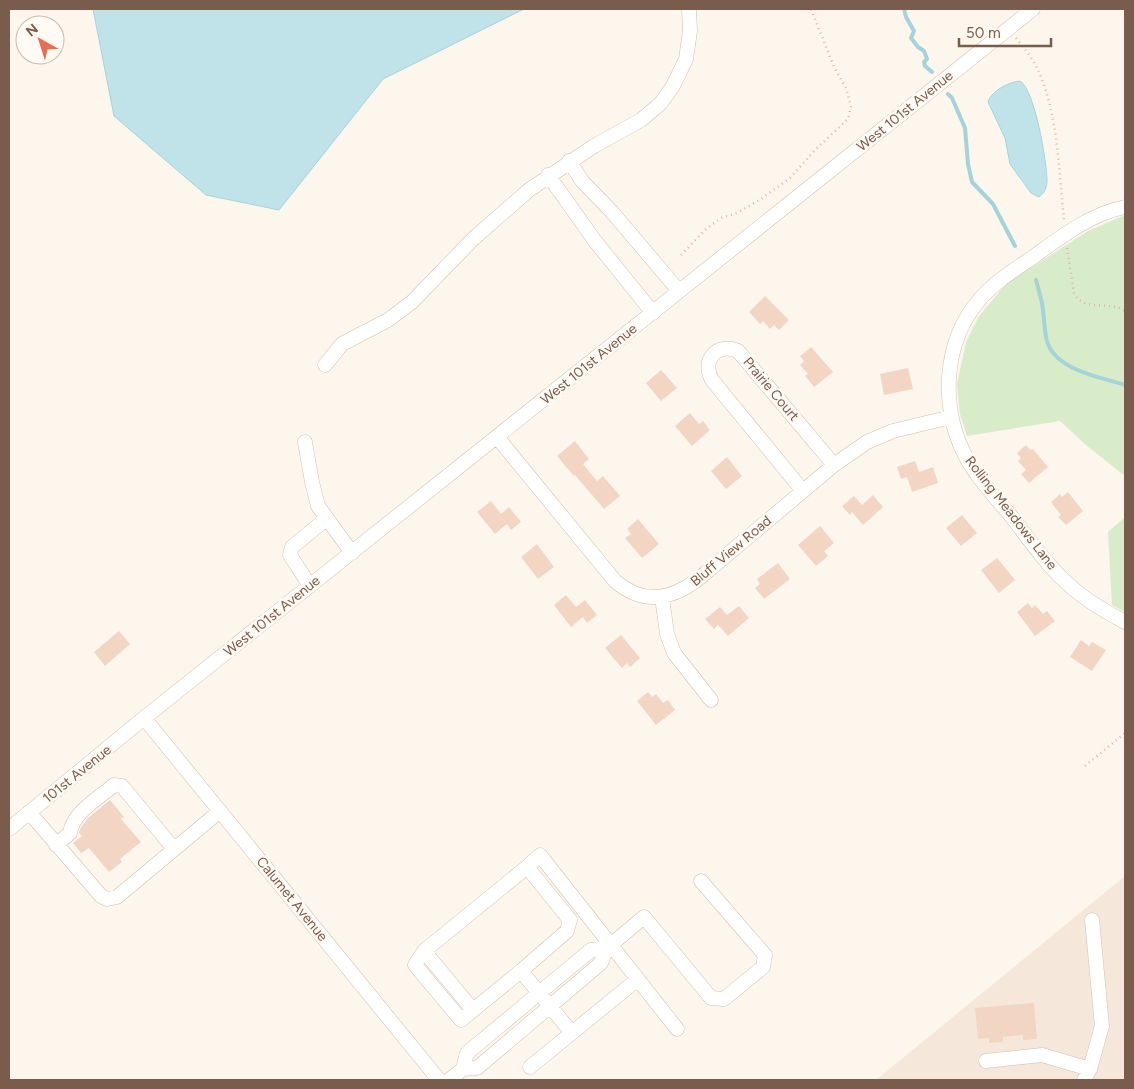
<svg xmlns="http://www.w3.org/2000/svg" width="1134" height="1089" viewBox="0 0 1134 1089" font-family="Figtree,sans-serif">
<rect width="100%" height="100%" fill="#fdf6ec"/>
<path fill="#f5e8da" d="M 1125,876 L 1125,1080 L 876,1080 Z"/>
<path fill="#d8ecc9" d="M 1125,215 L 1125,476 L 1086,445 L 1060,421 L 967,436 L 960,414 L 957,384 L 966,342 L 979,316 L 1006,284 L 1088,231 Z
M 1125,517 L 1125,612 L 1112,605 L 1108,532 Z"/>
<path fill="#bfe3e8" stroke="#a5d3da" d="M 93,9 L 524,9 L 383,79 L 279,210 L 206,195 L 114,116 Z
M 1020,81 C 1035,90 1047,163 1047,181 C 1047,188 1044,193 1039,197 L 1031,193 L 1010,164 L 1005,138 L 988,102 C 991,91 1009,82 1020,81 Z"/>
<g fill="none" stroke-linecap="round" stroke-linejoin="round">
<path stroke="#a5d3da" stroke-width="4" d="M 904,9 L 906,17 L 914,31 L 911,38 L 918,47 L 924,51 L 927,59 L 924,62 L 925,66 L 932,72
M 948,94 L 952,98 L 965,128 L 968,164 L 972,182 L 993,204 L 1015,246
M 1036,280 C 1038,287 1040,295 1042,303 C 1044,315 1044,329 1047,341 C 1055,370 1100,377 1125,385"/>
</g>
<path fill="#f3d5c3" d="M 765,296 L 789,320 L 779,330 L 774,325 L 770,329 L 763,321 L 760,324 L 749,312 Z
M 811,347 L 833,372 L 814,387 L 805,376 L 808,374 L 800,365 L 804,361 L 800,356 Z
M 908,368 L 913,389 L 884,395 L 880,374 Z
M 661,370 L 677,388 L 661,401 L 646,383 Z
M 690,413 L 699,424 L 703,421 L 710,430 L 692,446 L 675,426 Z
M 575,441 L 589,459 L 583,464 L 597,481 L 603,476 L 620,496 L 604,509 L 575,475 L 574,476 L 557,456 Z
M 1026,445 L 1031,450 L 1033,449 L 1048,467 L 1029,483 L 1021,474 L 1026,470 L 1018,461 L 1021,458 L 1017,453 Z
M 727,457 L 742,476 L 726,489 L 711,471 Z
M 915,461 L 919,472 L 933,467 L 938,483 L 912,492 L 907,477 L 901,479 L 897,467 Z
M 1068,492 L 1083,511 L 1066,525 L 1058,517 L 1061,515 L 1051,502 L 1060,494 L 1062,497 Z
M 873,495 L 883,507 L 863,525 L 852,512 L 850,515 L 842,506 L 854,496 L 862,505 Z
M 491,501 L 501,514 L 509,507 L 521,522 L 511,530 L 507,524 L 495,534 L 477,512 Z
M 962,515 L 977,533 L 961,546 L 946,528 Z
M 638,519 L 659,544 L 642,558 L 625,538 L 631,534 L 627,529 Z
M 820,526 L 834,543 L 824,551 L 828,556 L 816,566 L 798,545 Z
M 537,544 L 554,567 L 538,579 L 521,557 Z
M 997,558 L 1015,580 L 999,593 L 981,570 Z
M 778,563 L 790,579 L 764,599 L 755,588 L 760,584 L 757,579 Z
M 566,595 L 576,607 L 585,600 L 597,615 L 587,623 L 583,617 L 571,627 L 554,605 Z
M 1028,603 L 1032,608 L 1035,605 L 1043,614 L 1047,611 L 1055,621 L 1035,636 L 1017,612 Z
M 739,606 L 749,618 L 728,636 L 718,625 L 714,629 L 705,619 L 720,607 L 727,615 Z
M 119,631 L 130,644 L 105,666 L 94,652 Z
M 621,635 L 640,658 L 630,667 L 627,663 L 622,668 L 605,648 Z
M 1081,640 L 1089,646 L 1092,642 L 1106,650 L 1092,671 L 1070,657 Z
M 648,692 L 652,697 L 656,694 L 663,703 L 668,700 L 675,710 L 656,725 L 637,701 Z
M 110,800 L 124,817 L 121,819 L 141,842 L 120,859 L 122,862 L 109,872 L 89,848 L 81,853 L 73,843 L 82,836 L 79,833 L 80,829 L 88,818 Z
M 1034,1003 L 1037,1039 L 1023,1040 L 1023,1035 L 1003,1037 L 1003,1042 L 989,1043 L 989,1038 L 978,1039 L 975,1008 Z"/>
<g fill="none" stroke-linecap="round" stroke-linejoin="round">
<defs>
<path id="minor" d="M 569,161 L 582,181 L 612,212 L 679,291
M 548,175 L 595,241 L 653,313
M 1125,207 C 1090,214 1061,237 1033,257 C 1014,270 995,282 980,299 C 942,343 940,409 967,459 C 979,481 999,501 1015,521 C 1031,542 1047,565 1066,582 C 1083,599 1104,611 1125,622
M 325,365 L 342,344 L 388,320 L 412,302 L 473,239 L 529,190 L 594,146 L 641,120 L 661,103 L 673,86 L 686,59 L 690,31 L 689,9
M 497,437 L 615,581 C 643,605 670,600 697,580 L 834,465 L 867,442 L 893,431 L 951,417
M 305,442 L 312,482 L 318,506 L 352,553
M 803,491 L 712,380 C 701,360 717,342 738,351 L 834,465
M 310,586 L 290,555 L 292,547 L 326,519
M 662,597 L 667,634 L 674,653 L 711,700
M 144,718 L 439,1080
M 29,812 L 101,896 L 107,899 L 117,897 L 220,811
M 9,829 L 144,718 L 1033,9
M 56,845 L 70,833 C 73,812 99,798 114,785 L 122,786 L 174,849
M 527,867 L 540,855 L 677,1029
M 424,951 L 473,1010
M 521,971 L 461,1020 L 415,965 L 424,951 L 527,867 L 570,920 L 567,931 L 521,971 L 572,1033
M 986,1061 L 1042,1055 L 1090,1069
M 530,1067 L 638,979
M 463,1069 L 467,1053 L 591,950 L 607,948 L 644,917 L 711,998 L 724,999 L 763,967 L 765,955 L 701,881
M 449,1080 L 463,1069 L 477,1068 L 601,963 L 607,948
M 1084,1080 L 1090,1069 L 1102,1026 L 1092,920"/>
</defs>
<use href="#minor" stroke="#d1beb0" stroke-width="15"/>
<path stroke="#d9b8a5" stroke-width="2.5" stroke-dasharray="1 4" stroke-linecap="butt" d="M 1016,38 C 1023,47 1031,56 1036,66 C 1058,109 1059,173 1064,220
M 1067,248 L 1074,293 C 1084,313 1110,300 1125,311
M 681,255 L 706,229 L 721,218 L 737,213 L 761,199 L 790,178 L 815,150 L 848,119 L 851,106 L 846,88 L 834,67 L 811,9
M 1085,766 L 1125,733"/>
<use href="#minor" stroke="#fff" stroke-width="14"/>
</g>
<g text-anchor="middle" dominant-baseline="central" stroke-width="5" stroke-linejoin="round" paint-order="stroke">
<g font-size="14" fill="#7a5c4d" stroke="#fffaf3">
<text transform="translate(905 111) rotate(-39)">West 101st Avenue</text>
<text transform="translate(589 364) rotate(-39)">West 101st Avenue</text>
<text transform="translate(771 389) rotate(50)">Prairie Court</text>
<text transform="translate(1011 513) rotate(52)">Rolling Meadows Lane</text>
<text transform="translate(731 551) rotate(-40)">Bluff View Road</text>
<text transform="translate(272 616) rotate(-39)">West 101st Avenue</text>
<text transform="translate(77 774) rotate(-39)">101st Avenue</text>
<text transform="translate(292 899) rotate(51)">Calumet Avenue</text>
</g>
</g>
<rect width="1134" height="1089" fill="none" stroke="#7a5c4d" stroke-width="20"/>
<g transform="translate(40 40) rotate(321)"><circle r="24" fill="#fffaf3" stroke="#cabbb1"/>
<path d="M0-4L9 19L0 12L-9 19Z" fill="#e76f51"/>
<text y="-8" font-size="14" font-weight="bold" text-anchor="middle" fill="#7a5c4d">N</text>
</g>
<path d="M959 38v8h92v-8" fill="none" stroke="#7a5c4d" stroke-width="2.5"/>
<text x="966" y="38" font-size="15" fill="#7a5c4d" stroke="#fffaf3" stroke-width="4" paint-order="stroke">50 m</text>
</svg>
